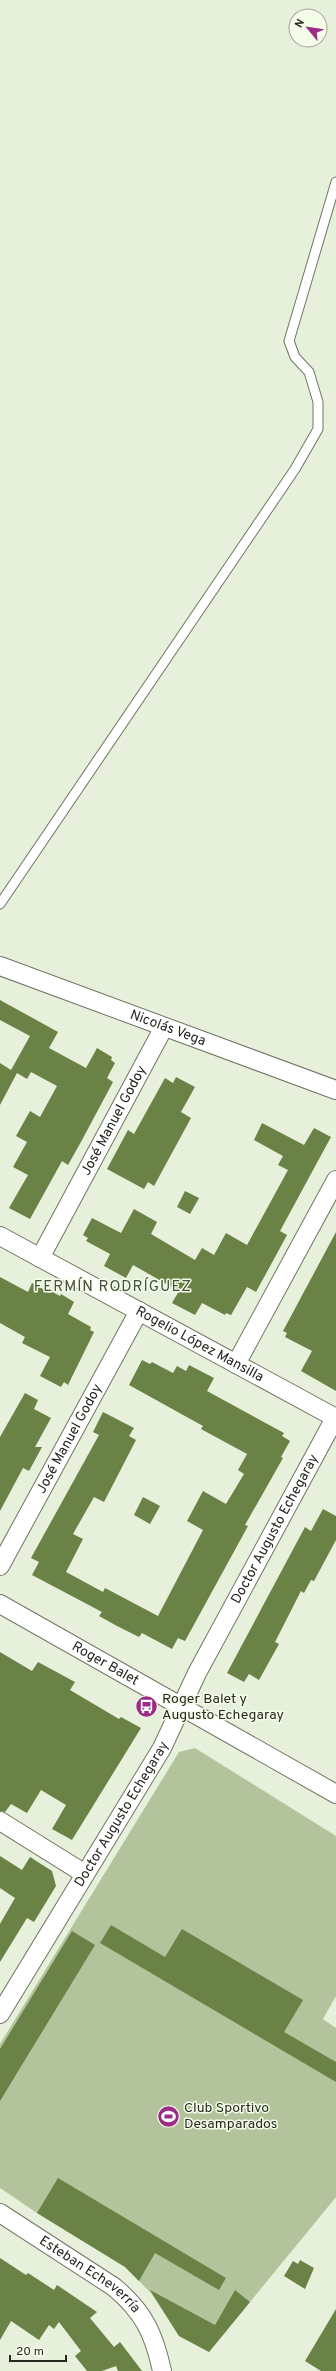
<svg xmlns="http://www.w3.org/2000/svg" width="336" height="2371" viewBox="0 0 336 2371" font-family="Overpass,sans-serif">
<rect width="100%" height="100%" fill="#e6f0da"/>
<path fill="#b3c49d" d="M 195,1748 L 336,1836 L 336,1996 L 323,2019 L 336,2028 L 336,2197 L 209,2352 L 179,2336 L 151,2293 L 125,2267 L 37,2213 L 0,2188 L 0,2044 L 179,1752 Z"/>
<path fill="#6a8245" d="M 0,1000 L 58,1032 L 49,1048 L 86,1068 L 97,1048 L 112,1057 L 111,1060 L 115,1063 L 107,1078 L 113,1082 L 82,1140 L 68,1165 L 62,1161 L 30,1219 L 9,1208 L 28,1175 L 13,1167 L 27,1142 L 16,1136 L 30,1111 L 40,1117 L 57,1086 L 31,1072 L 27,1079 L 17,1073 L 0,1105 L 0,1063 L 11,1070 L 30,1036 L 0,1020 Z
M 176,1077 L 195,1087 L 181,1112 L 191,1118 L 154,1186 L 148,1182 L 144,1189 L 107,1169 L 128,1130 L 134,1134 L 165,1078 L 173,1083 Z
M 262,1123 L 304,1145 L 314,1128 L 331,1137 L 280,1231 L 287,1235 L 256,1292 L 247,1287 L 231,1315 L 226,1313 L 225,1315 L 202,1303 L 195,1315 L 172,1303 L 179,1291 L 133,1265 L 126,1278 L 104,1266 L 110,1254 L 86,1241 L 88,1238 L 83,1235 L 92,1218 L 121,1233 L 134,1209 L 157,1222 L 151,1234 L 195,1260 L 202,1248 L 214,1255 L 226,1233 L 247,1245 L 288,1170 L 278,1165 L 283,1156 L 254,1140 Z
M 185,1191 L 199,1198 L 190,1214 L 177,1207 Z
M 336,1232 L 336,1391 L 301,1371 L 312,1351 L 285,1337 L 287,1333 L 283,1331 Z
M 0,1277 L 28,1292 L 32,1283 L 50,1293 L 51,1291 L 60,1296 L 61,1294 L 74,1302 L 68,1314 L 91,1327 L 90,1330 L 94,1332 L 68,1385 L 64,1382 L 61,1387 L 40,1376 L 50,1357 L 22,1343 L 25,1337 L 0,1323 Z
M 142,1360 L 150,1364 L 152,1362 L 173,1373 L 177,1366 L 186,1371 L 189,1365 L 214,1378 L 207,1391 L 284,1433 L 282,1436 L 290,1441 L 281,1457 L 283,1458 L 245,1525 L 248,1526 L 185,1641 L 178,1638 L 172,1649 L 142,1633 L 139,1637 L 117,1626 L 99,1616 L 102,1612 L 32,1575 L 39,1562 L 31,1558 L 99,1435 L 93,1432 L 103,1412 L 134,1428 L 129,1436 L 136,1440 L 104,1502 L 94,1497 L 73,1534 L 83,1539 L 66,1572 L 103,1592 L 105,1588 L 158,1616 L 203,1530 L 187,1521 L 203,1491 L 226,1504 L 244,1474 L 238,1470 L 247,1454 L 201,1429 L 203,1426 L 129,1385 Z
M 25,1393 L 38,1400 L 34,1409 L 51,1418 L 35,1447 L 42,1447 L 29,1471 L 23,1468 L 0,1511 L 0,1437 Z
M 143,1497 L 160,1506 L 150,1524 L 134,1515 Z
M 323,1509 L 336,1516 L 336,1540 L 314,1581 L 311,1580 L 304,1593 L 301,1591 L 275,1642 L 279,1644 L 259,1680 L 249,1674 L 244,1682 L 227,1673 L 305,1527 L 311,1531 Z
M 0,1652 L 32,1671 L 38,1662 L 75,1682 L 70,1690 L 119,1719 L 121,1717 L 141,1728 L 72,1840 L 52,1829 L 66,1805 L 41,1790 L 27,1813 L 11,1804 L 5,1812 L 0,1811 Z
M 0,1856 L 22,1870 L 30,1857 L 52,1871 L 56,1886 L 34,1922 L 27,1918 L 0,1962 L 0,1924 L 15,1898 L 0,1888 Z
M 111,1925 L 165,1957 L 182,1929 L 303,2000 L 284,2032 L 336,2062 L 336,2082 L 100,1943 Z
M 72,1931 L 95,1945 L 0,2101 L 0,2049 Z
M 58,2178 L 226,2278 L 219,2290 L 155,2253 L 139,2281 L 125,2267 L 37,2213 Z
M 0,2258 L 26,2275 L 28,2273 L 54,2290 L 57,2285 L 97,2312 L 90,2318 L 114,2347 L 120,2342 L 142,2371 L 118,2371 L 116,2366 L 102,2371 L 87,2371 L 75,2356 L 81,2351 L 59,2322 L 54,2329 L 49,2325 L 39,2340 L 11,2321 L 0,2340 Z
M 300,2260 L 314,2268 L 305,2289 L 284,2276 L 293,2261 L 298,2264 Z
M 150,2290 L 215,2325 L 235,2290 L 250,2302 L 209,2352 L 179,2336 Z
M 336,2309 L 336,2371 L 321,2371 L 305,2361 Z"/>
<g fill="none" stroke-linecap="round" stroke-linejoin="round">
<defs>
<path id="service" d="M 0,904 L 295,469 L 318,429 L 318,402 L 309,372 L 295,357 L 289,341 L 336,182"/>
<g id="minor">
<path id="s1" d="M 0,966 L 336,1090"/>
<path id="s2" d="M 0,1236 L 336,1418"/>
<path id="s3" d="M 40,1258 L 164,1027"/>
<path d="M 236,1364 L 336,1180"/>
<path id="s4" d="M 0,1566 L 139,1311"/>
<path id="s5" d="M 0,1604 L 336,1794"/>
<path d="M 0,1821 L 85,1874"/>
<path id="s6" d="M 0,2014 L 162,1748 L 197,1673 L 335,1418"/>
<path id="s7" d="M 0,2213 L 114,2287 C 144,2312 154,2334 162,2371"/>
</g>
</defs>
<use href="#service" stroke="#6f7764" stroke-width="11"/>
<use href="#minor" stroke="#6f7764" stroke-width="20"/>
<use href="#service" stroke="#fff" stroke-width="9"/>
<use href="#minor" stroke="#fff" stroke-width="18"/>
</g>
<defs>
<symbol id="bus-disc" viewBox="-11 -11 22 22"><circle r="9.5" fill="#9c2a87" stroke="#f3fde7"/><path d="M-5-6H5V4H4V6H2V4H-2V6H-4V4H-5ZM-3.5-4V0h7V-4ZM-3.5 1.2v1.5H-2V1.2ZM2 1.2v1.5H3.5V1.2Z" fill="#fff"/></symbol>
<symbol id="stadium-disc" viewBox="-11 -11 22 22"><circle r="9.5" fill="#9c2a87" stroke="#f3fde7"/><path d="M0-5a6.5 5 0 1 0 0 10a6.5 5 0 1 0 0-10ZM-3.5-1.8h7v3.6h-7Z" fill="#fff"/></symbol>
</defs>
<g fill-rule="evenodd">
<use href="#bus-disc" x="134" y="1694" width="25" height="25"/>
<use href="#stadium-disc" x="156" y="2104" width="25" height="25"/>
</g>
<g text-anchor="middle" dominant-baseline="central" stroke-width="3" stroke-linejoin="round" paint-order="stroke">
<g font-size="14" fill="#252921" stroke="#f3fde7">
<text stroke="none"><textPath href="#s1" startOffset="179">Nicolás Vega</textPath></text>
<text stroke="none"><textPath href="#s3" startOffset="156">José Manuel Godoy</textPath></text>
<text stroke="none"><textPath href="#s2" startOffset="227">Rogelio López Mansilla</textPath></text>
<text stroke="none"><textPath href="#s4" startOffset="145">José Manuel Godoy</textPath></text>
<text stroke="none"><textPath href="#s6" startOffset="558">Doctor Augusto Echegaray</textPath></text>
<text stroke="none"><textPath href="#s5" startOffset="121">Roger Balet</textPath></text>
<text stroke="none"><textPath href="#s6" startOffset="234">Doctor Augusto Echegaray</textPath></text>
<text stroke="none"><textPath href="#s7" startOffset="109">Esteban Echeverría</textPath></text>
</g>
<g font-size="14" fill="#252921" stroke="#f3fde7" text-anchor="start">
<text x="162" y="1699">Roger Balet y<tspan x="162" dy="16">Augusto Echegaray</tspan></text>
<text x="184" y="2108">Club Sportivo<tspan x="184" dy="16">Desamparados</tspan></text>
</g>
<g font-size="15" letter-spacing="1" fill="#474f3d" stroke="#f3fde7">
<text x="113" y="1287">FERMÍN RODRÍGUEZ</text>
</g>
</g>
<g transform="translate(308 28) rotate(299)"><circle r="19" fill="#f3fde7" stroke="#a1a898"/>
<path d="M0-3L7 15L0 10L-7 15Z" fill="#9c2a87"/>
<text y="-6" font-size="11" font-weight="bold" text-anchor="middle" fill="#252921">N</text>
</g>
<path d="M10 2355v6h56v-6" fill="none" stroke="#252921" stroke-width="2"/>
<text x="16" y="2355" font-size="12" fill="#252921" stroke="#f3fde7" stroke-width="3" paint-order="stroke">20 m</text>
</svg>
